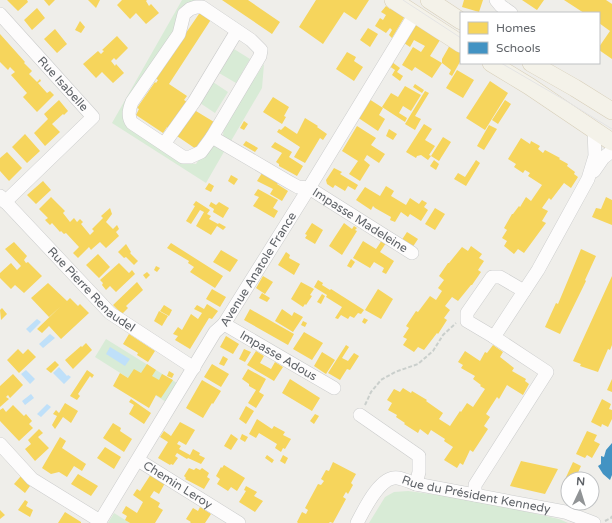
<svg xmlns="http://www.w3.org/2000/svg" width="612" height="523" viewBox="0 0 612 523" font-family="'Varela Round',sans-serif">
<rect width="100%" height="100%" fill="#efeeea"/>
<path fill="#d8ebd6" d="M 182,0 L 201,0 L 205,2 L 178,26 L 126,116 L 188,163 L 196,164 C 205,150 209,140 225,150 L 206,183 L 112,123 Z
M 234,49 L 250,59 L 236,83 L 219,73 Z
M 264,64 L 262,88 L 231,141 L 226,141 L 223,136 L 224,123 Z
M 213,82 L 228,92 L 215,113 L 200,103 Z
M 106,339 L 177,383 L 166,402 L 95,357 Z
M 408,491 L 475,500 L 559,519 L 568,523 L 369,523 L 385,497 L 394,492 Z
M 114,513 L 130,523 L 108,523 Z"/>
<path fill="#bfe0f9" d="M 37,319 L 41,322 L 30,333 L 26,329 Z
M 50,334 L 55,338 L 43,348 L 39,344 Z
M 110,347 L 130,359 L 125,366 L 106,354 Z
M 59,367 L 67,376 L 68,375 L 71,377 L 64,384 L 53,373 Z
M 26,370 L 35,379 L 30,384 L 21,374 Z
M 31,394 L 34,398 L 25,405 L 22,401 Z
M 47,404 L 51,407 L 41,417 L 37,414 Z"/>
<path fill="#f6d55c" d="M 7,0 L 27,0 L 28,2 L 18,11 Z
M 44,0 L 55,0 L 49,6 Z
M 88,0 L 100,0 L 96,8 Z
M 122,0 L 147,0 L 146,1 L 149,6 L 151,4 L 159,13 L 146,24 L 136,13 L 130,19 L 117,5 Z
M 222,0 L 248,0 L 280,22 L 272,34 Z
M 316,0 L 369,0 L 356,20 L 344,12 L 323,44 L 299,27 Z
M 464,0 L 483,0 L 479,12 L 462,7 Z
M 522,0 L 544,0 L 537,10 Z
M 564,0 L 606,0 L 612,4 L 612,59 L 599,50 L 599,47 L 610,31 L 599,23 L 599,13 L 584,13 Z
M 386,6 L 390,9 L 391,7 L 405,16 L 392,38 L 389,35 L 392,30 L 390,28 L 386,33 L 375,26 L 380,18 L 383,20 L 386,15 L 381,12 Z
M 37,8 L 45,18 L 32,30 L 24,20 Z
M 201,11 L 212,18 L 169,84 L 187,96 L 184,100 L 190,104 L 173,131 L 167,127 L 163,133 L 136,115 L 139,109 L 137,108 L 155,82 L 156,83 L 158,80 L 155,78 Z
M 80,21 L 85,27 L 81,33 L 75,30 Z
M 415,24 L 440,40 L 430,56 L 442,63 L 432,78 L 415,67 L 412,71 L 402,65 L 413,47 L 421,52 L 425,46 L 414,40 L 410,47 L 404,43 Z
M 368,28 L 378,34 L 370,47 L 360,40 Z
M 55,29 L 67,44 L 57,53 L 44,39 Z
M 0,34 L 25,62 L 24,63 L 32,71 L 29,74 L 37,82 L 40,79 L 41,81 L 38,83 L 47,93 L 50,91 L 54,95 L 37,112 L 23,97 L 27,93 L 11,75 L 15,72 L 10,67 L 8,70 L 0,62 Z
M 117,36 L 128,48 L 116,60 L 114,58 L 111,61 L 115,66 L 116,64 L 124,73 L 113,83 L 102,72 L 96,78 L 83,64 L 98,51 L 101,54 L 104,51 L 102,50 Z
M 450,45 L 461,52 L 461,60 L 452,76 L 449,74 L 451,70 L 442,63 L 442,59 Z
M 347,52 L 356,57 L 354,61 L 363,67 L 354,81 L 336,69 Z
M 392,62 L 400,68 L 397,72 L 403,76 L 400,81 L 392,75 L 395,70 L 389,66 Z
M 457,70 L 474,80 L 463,98 L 446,88 Z
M 490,81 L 508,93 L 485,130 L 466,118 Z
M 415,84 L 424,90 L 422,93 L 413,87 Z
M 405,86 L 421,95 L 411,111 L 403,106 L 399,113 L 407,118 L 405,122 L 382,107 L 391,93 L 398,97 Z
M 425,91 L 429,93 L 415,116 L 421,119 L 415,130 L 405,124 Z
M 273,97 L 289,107 L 284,116 L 286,117 L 282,124 L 263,112 Z
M 369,99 L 383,108 L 379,115 L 385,119 L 378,131 L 357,117 Z
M 59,100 L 68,111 L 64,115 L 63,114 L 52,124 L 60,132 L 45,146 L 34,133 L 48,119 L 44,114 Z
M 505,100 L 511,104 L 498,124 L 492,120 Z
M 191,108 L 214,122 L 196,149 L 174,134 Z
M 305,118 L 318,126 L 317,127 L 327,134 L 323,140 L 320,138 L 305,163 L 294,157 L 300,147 L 277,132 L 279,129 L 281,130 L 285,126 L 297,134 Z
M 244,121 L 248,124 L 244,130 L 240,128 Z
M 424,124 L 432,129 L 425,140 L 435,146 L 429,155 L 431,156 L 428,160 L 421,155 L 417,156 L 416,158 L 406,152 Z
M 489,125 L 497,129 L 484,150 L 477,146 Z
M 357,126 L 376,138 L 371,145 L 385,154 L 379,163 L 367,155 L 364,160 L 370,165 L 360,181 L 349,174 L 358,161 L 342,151 Z
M 389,129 L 397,134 L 393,140 L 386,136 Z
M 25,134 L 40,151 L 27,163 L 12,147 Z
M 443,137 L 451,142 L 439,161 L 431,156 Z
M 521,138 L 530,144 L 531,141 L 540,146 L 538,149 L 543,153 L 545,150 L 560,158 L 559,159 L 568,164 L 567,166 L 575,172 L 574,174 L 578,177 L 571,188 L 564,183 L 551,200 L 549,198 L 542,208 L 548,211 L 542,221 L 546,223 L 524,253 L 518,249 L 514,254 L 504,246 L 507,241 L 502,238 L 507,230 L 504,228 L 512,214 L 513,214 L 519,206 L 520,207 L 526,197 L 531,201 L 542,185 L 528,176 L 530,173 L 525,170 L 523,173 L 514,167 L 516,164 L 508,159 Z
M 246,141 L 258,148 L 255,152 L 243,145 Z
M 275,142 L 292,152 L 289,157 L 303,166 L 297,176 L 279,166 L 279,164 L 276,162 L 282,153 L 271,147 Z
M 7,152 L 22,168 L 9,181 L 0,171 L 0,158 Z
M 434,160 L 439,164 L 436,170 L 430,166 Z
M 476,160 L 480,163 L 466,186 L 454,179 L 458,173 L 465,177 Z
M 334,168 L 342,172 L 340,174 L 358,185 L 355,190 L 348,186 L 345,191 L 335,185 L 333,188 L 327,184 L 326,180 Z
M 262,173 L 278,183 L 277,184 L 288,191 L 282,201 L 270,194 L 273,189 L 257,181 Z
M 231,175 L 238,179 L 234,185 L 228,181 Z
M 43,181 L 51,190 L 36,204 L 27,195 Z
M 209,183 L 214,186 L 211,192 L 205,189 Z
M 386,186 L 394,191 L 391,196 L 406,205 L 410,198 L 419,204 L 422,200 L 427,203 L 424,207 L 428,210 L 421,221 L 410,214 L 408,217 L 401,212 L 395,222 L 390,220 L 391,217 L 375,208 L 373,206 L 371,210 L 356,200 L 365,187 L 380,196 Z
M 258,189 L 278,200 L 273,208 L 278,211 L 274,218 L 253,206 L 259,197 L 254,195 Z
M 51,197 L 65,211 L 63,213 L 70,222 L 74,218 L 77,222 L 80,219 L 83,222 L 81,224 L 90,235 L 94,231 L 92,229 L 103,218 L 101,216 L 110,208 L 112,214 L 106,222 L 113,229 L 117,225 L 119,229 L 116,232 L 119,236 L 106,248 L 100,242 L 92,249 L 91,250 L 89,247 L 78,258 L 73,253 L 79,247 L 66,233 L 64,234 L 61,231 L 60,232 L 52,223 L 50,225 L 45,220 L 48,218 L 39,209 Z
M 606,197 L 612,200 L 612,225 L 592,217 L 596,208 L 601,209 Z
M 196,201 L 210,210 L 207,214 L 211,216 L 209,219 L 218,224 L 219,223 L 226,227 L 223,230 L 217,226 L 211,235 L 196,226 L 204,212 L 200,210 L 191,224 L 186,221 L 195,206 L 193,205 Z
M 211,202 L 216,205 L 219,202 L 229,208 L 223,218 L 213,212 L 214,209 L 209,206 Z
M 435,208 L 445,214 L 435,230 L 425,224 Z
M 312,223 L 323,230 L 315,244 L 305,238 L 307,235 L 305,234 Z
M 344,223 L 352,229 L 354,226 L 357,228 L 355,230 L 357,231 L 342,255 L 329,246 Z
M 407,232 L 418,239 L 412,248 L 401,241 Z
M 382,240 L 386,243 L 380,252 L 394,261 L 386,274 L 382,272 L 384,268 L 374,262 L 370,268 L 353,258 L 363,241 L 376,249 Z
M 14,242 L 27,256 L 24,260 L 26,263 L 28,262 L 42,276 L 24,293 L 15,285 L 11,289 L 0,278 L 0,273 L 11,263 L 17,270 L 21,266 L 5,249 Z
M 171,243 L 223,276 L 215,288 L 190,272 L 194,267 L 188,263 L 189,261 L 167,248 Z
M 126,244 L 131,252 L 130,253 L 138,261 L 134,265 L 126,257 L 124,258 L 118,252 Z
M 471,246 L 482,254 L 479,258 L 484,261 L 478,270 L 481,272 L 472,285 L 471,285 L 458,301 L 452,297 L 445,306 L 450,310 L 444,318 L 447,320 L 438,334 L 437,333 L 424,350 L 418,347 L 414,352 L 403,345 L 407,339 L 403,337 L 409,328 L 406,326 L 416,311 L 418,312 L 430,296 L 436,300 L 442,291 L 438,288 L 444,280 L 439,276 L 448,263 L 449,263 L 462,247 L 468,251 Z
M 581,249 L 596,256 L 585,280 L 586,281 L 560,334 L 545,327 L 556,303 L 558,304 Z
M 221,250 L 238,260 L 230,272 L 213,262 Z
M 286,252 L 290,255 L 289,258 L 300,264 L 294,275 L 278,265 Z
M 98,254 L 110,267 L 99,278 L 86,265 Z
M 351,259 L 355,262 L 351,268 L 347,266 Z
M 119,263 L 129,273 L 132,270 L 135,274 L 116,292 L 110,286 L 106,290 L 102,285 L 103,283 L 100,280 Z
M 156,266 L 160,268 L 157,272 L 154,270 Z
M 147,272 L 150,275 L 146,279 L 143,275 Z
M 263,276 L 273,282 L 265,294 L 256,288 Z
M 612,276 L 612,345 L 610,350 L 608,349 L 598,372 L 580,366 L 581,364 L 573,361 Z
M 318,280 L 323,283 L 322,285 L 330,290 L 331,289 L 364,310 L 361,314 L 358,313 L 354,318 L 350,316 L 348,319 L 341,315 L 338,319 L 335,318 L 342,307 L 326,297 L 327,295 L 314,287 Z
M 137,282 L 143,290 L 126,306 L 128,308 L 122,314 L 113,305 Z
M 301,282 L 314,289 L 310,295 L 312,296 L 306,305 L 305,304 L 303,307 L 291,299 Z
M 48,283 L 67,301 L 70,298 L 78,306 L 80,304 L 89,313 L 61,339 L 49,326 L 42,333 L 37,329 L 61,306 L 49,317 L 31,298 Z
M 212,289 L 226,297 L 220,307 L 206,299 Z
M 378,289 L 393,299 L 381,319 L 365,310 Z
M 262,293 L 270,298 L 267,302 L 259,298 Z
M 322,294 L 325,296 L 321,304 L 317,302 Z
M 207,304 L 218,311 L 212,319 L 209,318 L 190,349 L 175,340 L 178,336 L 173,334 L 178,327 L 182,330 L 191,314 L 198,319 L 202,313 L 194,309 L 197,305 L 204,309 Z
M 164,305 L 172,310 L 169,316 L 160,311 Z
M 2,308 L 7,314 L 1,320 L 0,310 Z
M 250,309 L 294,334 L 288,345 L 244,320 Z
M 282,309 L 292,316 L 294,312 L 303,317 L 293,332 L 275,321 Z
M 159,311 L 168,316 L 162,326 L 154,321 Z
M 364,318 L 368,320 L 365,324 L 362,322 Z
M 303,321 L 307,323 L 305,327 L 301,325 Z
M 304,332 L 323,343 L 312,360 L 293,349 Z
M 129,334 L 155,351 L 148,362 L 137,355 L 138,353 L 123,344 Z
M 226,336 L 239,344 L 233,354 L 220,347 Z
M 86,343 L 92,350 L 73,369 L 65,360 L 81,346 L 82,347 Z
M 346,345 L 349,347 L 342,358 L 348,361 L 354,353 L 359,356 L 350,370 L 347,369 L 340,380 L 328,373 Z
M 493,345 L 503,352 L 500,357 L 514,368 L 512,371 L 526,379 L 525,381 L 529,384 L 523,395 L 507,385 L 499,399 L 497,397 L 486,414 L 490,417 L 484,426 L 488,429 L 473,452 L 470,450 L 463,465 L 460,463 L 457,468 L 444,460 L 453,447 L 444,441 L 445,439 L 431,430 L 428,435 L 420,429 L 418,433 L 404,424 L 405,423 L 396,417 L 397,415 L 388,410 L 392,403 L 387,400 L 394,389 L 400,392 L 403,388 L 411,393 L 412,391 L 427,400 L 426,401 L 443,413 L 439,419 L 450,426 L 460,411 L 461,412 L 467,403 L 473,407 L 485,389 L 480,386 L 481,385 L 473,379 L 475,376 L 461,368 L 463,365 L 458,362 L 465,351 L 480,361 L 485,352 L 487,353 Z
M 18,349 L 23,354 L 28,349 L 36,357 L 19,373 L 7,360 Z
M 244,349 L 251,352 L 245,362 L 239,359 Z
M 256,351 L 264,356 L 260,363 L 271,369 L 275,362 L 283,367 L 274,381 L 247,365 Z
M 322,352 L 335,360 L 326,374 L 314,366 Z
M 223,356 L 228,359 L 224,366 L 219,364 Z
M 55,361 L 59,365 L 51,373 L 46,369 Z
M 147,364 L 156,370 L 152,376 L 159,380 L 162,374 L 173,380 L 161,398 L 156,395 L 149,408 L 113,386 L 120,373 L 128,378 L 134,369 L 141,373 Z
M 212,364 L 229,374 L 221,387 L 204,377 Z
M 248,369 L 266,379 L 259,392 L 264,395 L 256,408 L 248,403 L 256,390 L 249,386 L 249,384 L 242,379 Z
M 87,370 L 94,375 L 92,378 L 90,376 L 78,394 L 80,396 L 77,400 L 70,396 Z
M 169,371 L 174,374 L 172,378 L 167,376 Z
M 13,374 L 23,385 L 10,398 L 8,395 L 6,397 L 9,399 L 0,407 L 0,386 Z
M 290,379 L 320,398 L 312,411 L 282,393 Z
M 612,379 L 612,392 L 607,390 Z
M 202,380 L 221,391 L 213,404 L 212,403 L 203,418 L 186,408 Z
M 131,399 L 151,413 L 144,424 L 129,414 L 134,405 L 129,402 Z
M 602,399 L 611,404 L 609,409 L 612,410 L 612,419 L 608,427 L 602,424 L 601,427 L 591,422 Z
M 65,403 L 78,411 L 71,423 L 63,417 L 55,429 L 52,425 L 57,416 L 53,414 L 56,410 L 59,413 Z
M 13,405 L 24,416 L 26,414 L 32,421 L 29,424 L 33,428 L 19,441 L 0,421 L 0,410 L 3,408 L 6,412 Z
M 246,406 L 254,411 L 246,424 L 239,419 Z
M 315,414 L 319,416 L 314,424 L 310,421 Z
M 257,419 L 272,429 L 274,426 L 285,432 L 283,435 L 291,439 L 285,449 L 283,448 L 281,452 L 275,448 L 277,444 L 259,433 L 256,438 L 249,434 Z
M 180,422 L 195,430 L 186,445 L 179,441 L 177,444 L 181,446 L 179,449 L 190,455 L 193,449 L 200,453 L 199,455 L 205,458 L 201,464 L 188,458 L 187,459 L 177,453 L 175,456 L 178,458 L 173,465 L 171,464 L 170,465 L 158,458 L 168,442 L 160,437 L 164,431 L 171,436 Z
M 113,423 L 121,428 L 120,431 L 132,439 L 124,452 L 103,438 Z
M 39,429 L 43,433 L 38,437 L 49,448 L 35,461 L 25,449 L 31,444 L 28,440 Z
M 587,431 L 597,435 L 594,441 L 600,444 L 592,458 L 587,455 L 585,458 L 576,454 Z
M 231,434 L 238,439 L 231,450 L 224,446 Z
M 242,434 L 248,437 L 245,442 L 240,439 Z
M 60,437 L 66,441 L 62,448 L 86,464 L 82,471 L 74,466 L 67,477 L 59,472 L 51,474 L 42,468 Z
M 105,447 L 121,457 L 114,469 L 97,458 Z
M 267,455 L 274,460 L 272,463 L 265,458 Z
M 283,455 L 288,458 L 285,464 L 280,461 Z
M 521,461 L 558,469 L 545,494 L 510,486 Z
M 333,462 L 356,474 L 351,483 L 353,485 L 348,494 L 346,492 L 343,497 L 346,499 L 333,523 L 330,522 L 329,523 L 298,523 L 297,522 L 302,512 L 306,514 L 308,510 L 305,508 L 318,484 L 321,485 L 324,481 L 321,479 L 326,470 L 329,471 Z
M 573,462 L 581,466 L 575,479 L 568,479 L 568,489 L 562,486 Z
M 224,465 L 245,478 L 237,491 L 231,487 L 228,491 L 217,484 L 220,479 L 216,476 L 221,467 L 222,468 Z
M 189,468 L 194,470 L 196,468 L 200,470 L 202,468 L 209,473 L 207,477 L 210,479 L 204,489 L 185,479 L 186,478 L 184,476 Z
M 78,474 L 98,486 L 91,496 L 71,484 Z
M 151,474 L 165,483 L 159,494 L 154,491 L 150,497 L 160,503 L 158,507 L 163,510 L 155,523 L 130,523 L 125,520 L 127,516 L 122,513 L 126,506 L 137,513 L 143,502 L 133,495 L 137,489 L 140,491 Z
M 21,476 L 30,486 L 25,493 L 14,484 Z
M 246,486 L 257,492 L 254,496 L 263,501 L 255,512 L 239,502 L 246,491 L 244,490 Z
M 25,500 L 28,502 L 26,506 L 33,510 L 30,517 L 18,510 Z
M 200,507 L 211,514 L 205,523 L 190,523 L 191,522 L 186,519 L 193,508 L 198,511 Z
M 0,510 L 5,515 L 0,519 Z
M 65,512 L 81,522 L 81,523 L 58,523 Z"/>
<path fill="#4393c3" d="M 612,443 L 612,475 L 610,480 L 603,474 L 598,466 L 601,464 L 601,456 L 604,457 L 606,450 Z"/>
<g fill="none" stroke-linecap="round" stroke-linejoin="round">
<defs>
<g id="minor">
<path d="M 496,0 L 501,6 L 511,13"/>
<path d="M 196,7 L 202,7 L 251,40 L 261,50 L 260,56 L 212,137 L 201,152 L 190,157 L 183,157 L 132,123 C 127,116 129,109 132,102 L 179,34 L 184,14 L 190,9 Z"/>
<path id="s1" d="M 0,14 L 93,117 L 5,202"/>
<path id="s2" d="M 212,137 L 289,182 L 298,187 L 309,188 L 412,253"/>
<path d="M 164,144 L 194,102 L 237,31"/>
<path d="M 594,171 L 603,158 L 612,151"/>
<path id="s3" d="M 0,196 L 110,313 L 194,368"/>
<path id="s4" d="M 224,324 L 334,388"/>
<path d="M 494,337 L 467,321 L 467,313 L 492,277 L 500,277 L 524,291"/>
<path d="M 360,415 L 419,456 L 419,472 L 416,484"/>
<path d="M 0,444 L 32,479 L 100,521"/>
<path id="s5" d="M 138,460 L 239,523"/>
<path d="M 475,495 L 475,485 L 547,372 L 494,337 L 538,270 L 588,179 L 595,156 L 594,129"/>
<path id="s6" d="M 99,523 L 215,332 L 224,324 L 309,188 L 415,14"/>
<path id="s7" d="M 357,523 C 364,510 380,475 398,478 C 404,479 410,482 416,484 L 565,512 L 594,523"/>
</g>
<path id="major" d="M 393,0 L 461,44
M 429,0 L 461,21
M 491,63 L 529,86 L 612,142
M 531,63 L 575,88 L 612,111"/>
</defs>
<use href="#minor" stroke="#cbcccc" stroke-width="14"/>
<use href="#major" stroke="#d7ceb8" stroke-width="18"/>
<path stroke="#cacfcc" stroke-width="2" stroke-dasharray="4 2" stroke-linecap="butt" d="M 365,405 L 371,392 L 381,380 L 395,372 L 418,364 L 433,351 L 443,335 L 456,323
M 605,521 L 611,518 L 612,516"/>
<use href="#minor" stroke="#fdfcfc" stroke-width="13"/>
<use href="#major" stroke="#f4f2e9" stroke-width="17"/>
<path stroke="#e4e4e4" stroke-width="1" d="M 403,0 L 461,38
M 501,63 L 568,102 L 612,129"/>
</g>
<g text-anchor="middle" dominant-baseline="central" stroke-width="4" stroke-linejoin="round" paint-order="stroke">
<g font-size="12" fill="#5f6368" stroke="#fff">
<text stroke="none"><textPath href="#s1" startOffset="94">Rue Isabelle</textPath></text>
<text stroke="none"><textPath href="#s2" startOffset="171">Impasse Madeleine</textPath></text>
<text stroke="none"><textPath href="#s6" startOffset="300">Avenue Anatole France</textPath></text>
<text stroke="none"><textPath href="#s3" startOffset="131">Rue Pierre Renaudel</textPath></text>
<text stroke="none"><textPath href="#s4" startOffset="63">Impasse Adous</textPath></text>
<text stroke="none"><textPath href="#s5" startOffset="47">Chemin Leroy</textPath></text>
<text stroke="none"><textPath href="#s7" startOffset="144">Rue du Président Kennedy</textPath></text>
</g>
</g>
<rect x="460" y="12" width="140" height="52" fill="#ffffff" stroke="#bfc1c3"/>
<rect x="468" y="22" width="20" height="12" fill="#f6d55c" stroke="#bfc1c3"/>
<text x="496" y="32" font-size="12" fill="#5f6368">Homes</text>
<rect x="468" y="42" width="20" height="12" fill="#4393c3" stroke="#bfc1c3"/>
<text x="496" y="52" font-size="12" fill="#5f6368">Schools</text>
<g transform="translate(580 491) rotate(4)"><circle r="19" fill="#ffffff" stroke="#bfc1c3"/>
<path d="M0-3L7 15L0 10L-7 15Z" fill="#919496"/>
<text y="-6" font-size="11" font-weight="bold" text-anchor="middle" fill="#5f6368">N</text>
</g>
</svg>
